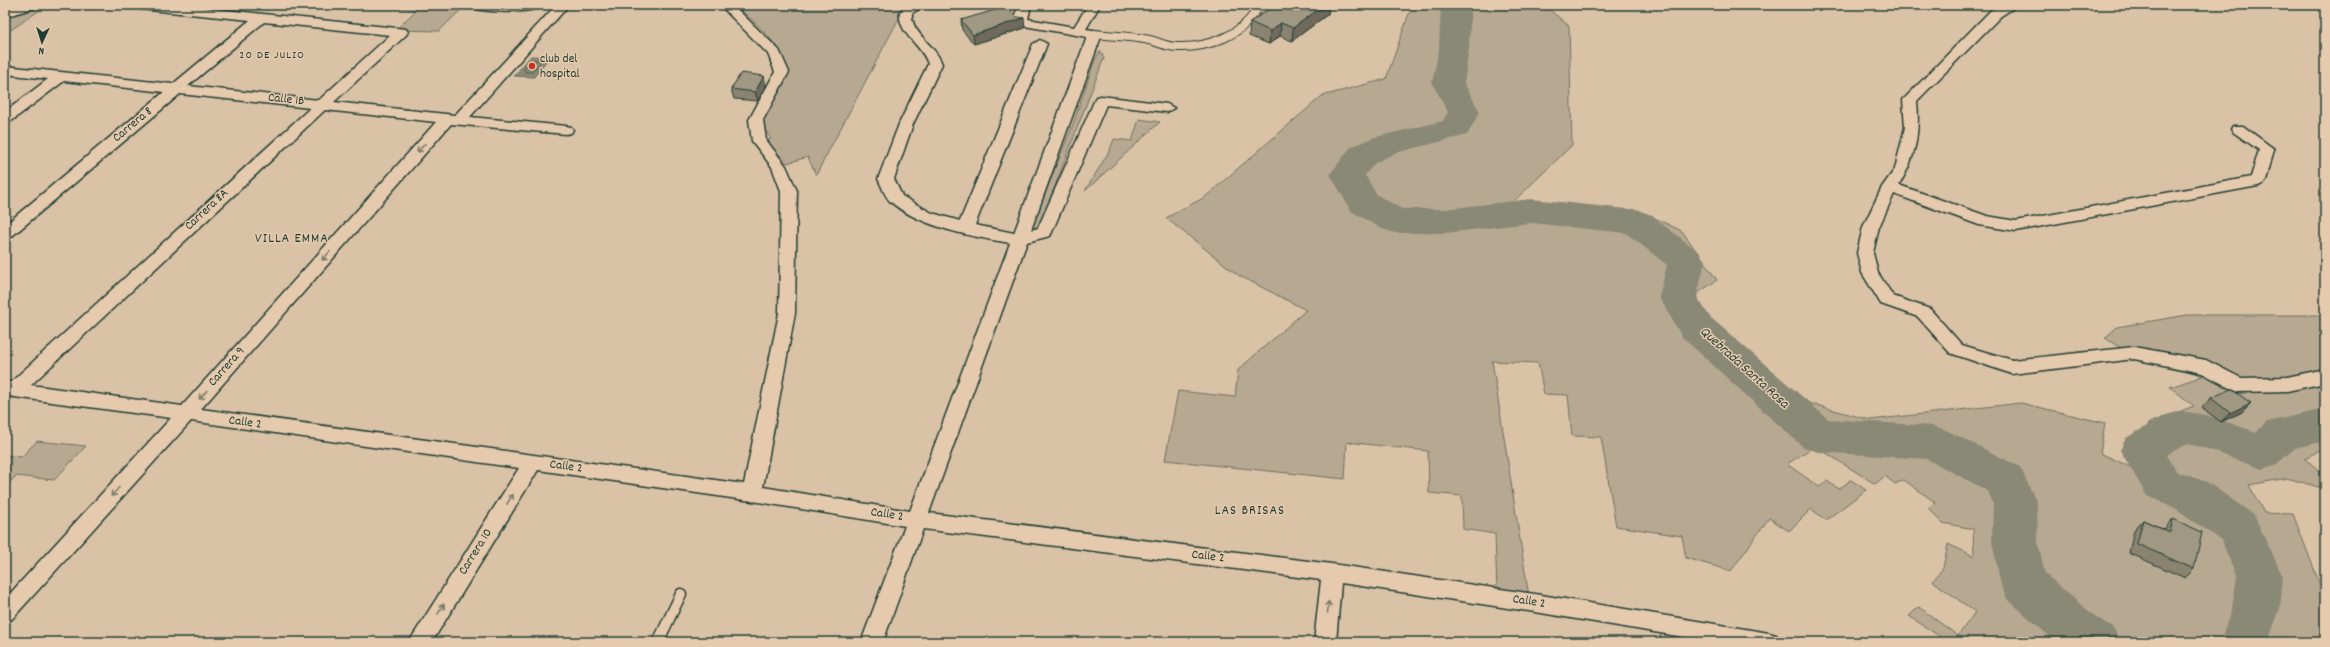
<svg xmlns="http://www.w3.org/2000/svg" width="2330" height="647" viewBox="0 0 2330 647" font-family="Dekko,sans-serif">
<rect width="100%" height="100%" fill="#dac2a6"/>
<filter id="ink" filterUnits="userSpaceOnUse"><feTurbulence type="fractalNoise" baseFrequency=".025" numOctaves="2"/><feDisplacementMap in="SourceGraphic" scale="8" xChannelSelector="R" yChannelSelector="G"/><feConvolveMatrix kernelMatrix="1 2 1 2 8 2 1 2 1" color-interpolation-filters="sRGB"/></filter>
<g filter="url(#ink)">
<path fill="#b7a891" stroke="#6b7262" d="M 40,5 L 47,5 L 8,32 L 5,31 L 5,17 Z
M 380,5 L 455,5 L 465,6 L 439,31 L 396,30 L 416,10 Z
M 735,5 L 906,5 L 816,175 L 808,157 L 787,163 L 766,141 L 771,139 L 760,122 L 787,74 C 776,37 762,29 735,5 Z
M 1412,5 L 1544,5 L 1569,26 L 1572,145 L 1513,202 L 1550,207 L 1638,210 L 1682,231 L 1717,280 L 1686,301 L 1809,403 L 1870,420 L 2021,403 L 2105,423 L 2100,453 L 2135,469 L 2149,423 L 2194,406 L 2170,387 L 2203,376 L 2124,350 L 2105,338 L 2117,327 L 2187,315 L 2316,315 L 2325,317 L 2325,449 L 2304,458 L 2325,475 L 2325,489 L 2287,478 L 2249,485 L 2264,513 L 2293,514 L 2325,598 L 2325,642 L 1948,642 L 1909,616 L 1919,607 L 1958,636 L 1975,612 L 1933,581 L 1943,568 L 1948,544 L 1974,556 L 1973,529 L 1943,523 L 1928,508 L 1936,503 L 1904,480 L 1895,484 L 1885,476 L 1875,484 L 1815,446 L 1787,464 L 1819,487 L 1827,481 L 1839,489 L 1851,480 L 1866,490 L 1826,520 L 1811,509 L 1789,531 L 1769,518 L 1731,571 L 1686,558 L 1682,536 L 1616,526 L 1601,437 L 1572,436 L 1568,395 L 1544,394 L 1538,363 L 1492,361 L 1529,597 L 1497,592 L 1495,534 L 1463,529 L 1462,496 L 1429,493 L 1428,451 L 1347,442 L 1345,479 L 1165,460 L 1178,391 L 1235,397 L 1238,370 L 1306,310 L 1238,275 L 1166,218 L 1205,197 L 1322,96 L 1386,79 Z
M 1100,51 L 1104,58 L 1037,233 L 1028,236 L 1073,124 L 1094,62 Z
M 1139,119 L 1160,122 L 1085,191 L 1110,150 L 1114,139 L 1132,141 Z
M 37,441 L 86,446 L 54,480 L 16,476 L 5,487 L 5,455 L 21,457 Z"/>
<path fill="#8a8976" stroke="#5f6b5c" d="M 531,56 L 549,57 L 534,77 L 514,76 Z"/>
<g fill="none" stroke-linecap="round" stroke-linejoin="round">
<path stroke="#4a5b4e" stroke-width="1" d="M 533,60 L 539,60 L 540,63 L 532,72 L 525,72 L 524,69 Z"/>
<path fill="#8a8976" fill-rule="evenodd" d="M 1441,5 L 1471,5 L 1469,49 L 1464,83 L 1480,112 L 1467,135 L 1395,153 L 1375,163 L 1365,175 L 1377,195 L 1402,209 L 1445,209 L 1532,199 L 1636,210 L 1649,214 L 1699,252 L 1705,261 L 1697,297 L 1710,317 L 1828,419 L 1933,426 L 1948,431 L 2020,467 L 2037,503 L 2038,542 L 2045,574 L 2096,617 L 2113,627 L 2120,642 L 2056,642 L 2007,599 L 2001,585 L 1992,542 L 1993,503 L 1988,491 L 1927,459 L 1818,452 L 1803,447 L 1682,337 L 1659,297 L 1667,265 L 1626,233 L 1532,223 L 1445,233 L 1395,233 L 1382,229 L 1351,211 L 1330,174 L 1351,147 L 1372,138 L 1443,121 L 1448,112 L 1432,83 L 1439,49 Z
M 2325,409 L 2325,441 L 2295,448 L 2277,464 L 2262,469 L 2202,447 L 2186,444 L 2167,455 L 2177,472 L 2207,482 L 2254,515 L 2283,577 L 2280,608 L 2268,642 L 2220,642 L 2232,608 L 2237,577 L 2221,540 L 2175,508 L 2147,496 L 2120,450 L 2126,438 L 2166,415 L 2181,411 L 2206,415 L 2256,432 L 2267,422 Z"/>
<defs>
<path id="lane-far1" d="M 1095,34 C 1111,36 1128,36 1144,39 C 1155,40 1166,47 1177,47 C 1208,48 1245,35 1259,5"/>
<path id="lane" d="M 658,642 L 681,594"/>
<path id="street" d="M 16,5 L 35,5 L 34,8 L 5,17 L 5,9 Z
M 133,5 L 177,5 L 406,29 L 408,32 L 406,35 L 334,102 L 455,115 L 556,5 L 569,5 L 470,117 L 566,126 L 571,127 L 573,130 L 571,133 L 566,134 L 451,124 L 201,409 L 744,484 L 779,313 L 781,191 L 772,167 L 752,141 L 749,120 L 775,72 L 768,54 L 720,5 L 733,5 L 779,50 L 789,72 L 763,120 L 766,140 L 786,166 L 797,191 L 795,313 L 763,487 L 910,511 L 1010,243 C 973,237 921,227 892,203 C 885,198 882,186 878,179 L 899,124 L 928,64 C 922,44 897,34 900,11 L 909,5 L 926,5 L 912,13 C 910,33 936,45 942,64 L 913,124 L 894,179 L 902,196 L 932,213 L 960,221 L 1033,44 L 1040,40 L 1047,44 L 975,225 L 1014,233 L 1087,37 L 1019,25 L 1013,19 L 1019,5 L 1031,5 L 1028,19 L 1074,27 L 1088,5 L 1100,5 L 1086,29 L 1100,31 L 1102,34 L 1031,230 L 1038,228 L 1096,97 L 1101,96 L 1167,104 L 1174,108 L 1167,112 L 1106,105 L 1052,232 L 1050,236 L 1027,242 L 929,513 L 1332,564 L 1535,594 L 1769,633 L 1776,635 L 1780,642 L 1713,642 L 1535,612 L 1341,583 L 1336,642 L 1314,642 L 1321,580 L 923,529 L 883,642 L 861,642 L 905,526 L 752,501 L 538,470 L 432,642 L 409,642 L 519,468 L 191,421 L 12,619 L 5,622 L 5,599 L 171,418 L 14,397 L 5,395 L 5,381 L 11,382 L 310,108 L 180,94 L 11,237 L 5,238 L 5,225 L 164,92 L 64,81 L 10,122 L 5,123 L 5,112 L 48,79 L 5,74 L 5,66 L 173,84 L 250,20 L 139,9 ZM 264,22 L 390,35 L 319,100 L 188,86 ZM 325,110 L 436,122 L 182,406 L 31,385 Z
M 468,5 L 544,5 C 538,14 474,14 468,5 Z
M 2002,5 L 2018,5 L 2001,16 L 1917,101 C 1920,132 1916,158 1899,185 L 1987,216 L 2016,221 L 2251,177 L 2259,150 L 2233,132 L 2231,129 L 2233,126 L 2243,126 L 2274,149 L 2266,181 L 2263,184 L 2258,186 L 2016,231 L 1979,225 L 1894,194 L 1879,227 L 1873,253 L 1878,273 L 1893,296 L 1930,309 L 1962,345 L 2012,360 L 2134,347 L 2206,360 L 2241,378 L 2287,377 L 2325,369 L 2325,383 L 2287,391 L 2238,392 L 2202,373 L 2134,359 L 2012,374 L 1950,353 L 1918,317 L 1881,304 L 1862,273 L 1857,253 L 1863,227 L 1882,187 L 1895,169 L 1905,127 L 1903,100 L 1991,10 Z"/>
</defs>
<use href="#lane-far1" stroke="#1f3d34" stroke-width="10"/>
<use href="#lane" stroke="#1f3d34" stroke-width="13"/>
<use href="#street" stroke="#1f3d34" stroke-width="3"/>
<use href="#lane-far1" stroke="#e6caad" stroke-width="8"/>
<use href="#lane" stroke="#e6caad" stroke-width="10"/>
<use href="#street" fill="#e6caad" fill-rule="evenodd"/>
</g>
<path fill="#8a8370" stroke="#1f3d34" d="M 1274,5 L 1329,5 L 1328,14 L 1292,41 L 1280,36 L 1269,44 L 1249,36 L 1250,22 L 1274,6 Z
M 1013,13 L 1025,28 L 974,44 L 962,30 L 961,20 Z
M 766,85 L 758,101 L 734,99 L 731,89 Z
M 2211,398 L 2242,412 L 2221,422 L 2202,408 Z
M 2173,519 L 2194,569 L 2185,578 L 2129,553 L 2134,530 L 2143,520 L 2164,529 Z"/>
<path fill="#706a5b" stroke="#1f3d34" d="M 1321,5 L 1329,5 L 1328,14 L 1292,41 L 1293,28 Z
M 1024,18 L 1025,28 L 974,44 L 973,35 Z
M 1281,23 L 1280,36 L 1269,44 L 1270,31 Z
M 764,76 L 766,85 L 758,101 L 755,92 Z
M 2251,403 L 2242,412 L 2221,422 L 2230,413 Z"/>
<path fill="#a09882" stroke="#1f3d34" d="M 1012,5 L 1011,11 L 1017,17 L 1024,18 L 973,35 L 961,20 Z
M 1275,5 L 1324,5 L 1293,28 L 1281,23 L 1270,31 L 1250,22 Z
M 741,73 L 764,76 L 755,92 L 731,89 Z
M 2231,389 L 2251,403 L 2230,413 L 2211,398 Z
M 2173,519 L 2202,532 L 2194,569 L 2137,544 L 2143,520 L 2170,532 Z"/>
<defs><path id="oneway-shaft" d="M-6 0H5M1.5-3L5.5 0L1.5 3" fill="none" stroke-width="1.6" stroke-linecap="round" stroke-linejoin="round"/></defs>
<g stroke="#797c6a">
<use href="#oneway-shaft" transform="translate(421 148) rotate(132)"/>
<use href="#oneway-shaft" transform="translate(326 256) rotate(132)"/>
<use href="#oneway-shaft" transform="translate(203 395) rotate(132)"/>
<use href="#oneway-shaft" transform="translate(115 492) rotate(132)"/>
<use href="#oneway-shaft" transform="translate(510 499) rotate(-58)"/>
<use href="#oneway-shaft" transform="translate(1328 607) rotate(-85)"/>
<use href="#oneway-shaft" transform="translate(441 609) rotate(-58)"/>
</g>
</g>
<circle fill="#c8321e" stroke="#e6caad" stroke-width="1.5" cx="532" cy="66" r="4"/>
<g text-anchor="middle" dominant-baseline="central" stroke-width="3" stroke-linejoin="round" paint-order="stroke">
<g font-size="12" letter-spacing="1" fill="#1f3d34" stroke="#e6caad">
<text x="272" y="55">20 DE JULIO</text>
</g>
<g font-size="13" fill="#1f3d34" stroke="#e6caad" text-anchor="start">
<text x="540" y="59">club del<tspan x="540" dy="15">hospital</tspan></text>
</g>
<g font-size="13" fill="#1f3d34" stroke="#e6caad">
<text transform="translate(286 100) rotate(6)">Calle 1B</text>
<text transform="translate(133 125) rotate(-40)">Carrera 8</text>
<text transform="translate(207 210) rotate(-43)">Carrera 8A</text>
<text transform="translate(227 367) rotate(-48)">Carrera 9</text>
<text transform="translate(245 423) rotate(8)">Calle 2</text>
<text transform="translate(566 467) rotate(8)">Calle 2</text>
<text transform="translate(887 515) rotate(9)">Calle 2</text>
<text transform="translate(476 552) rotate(-58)">Carrera 10</text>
<text transform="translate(1208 557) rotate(7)">Calle 2</text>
<text transform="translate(1529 602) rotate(9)">Calle 2</text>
</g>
<g font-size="14" letter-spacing="1" fill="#1f3d34" stroke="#e6caad">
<text x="292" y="239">VILLA EMMA</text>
<text x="1250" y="511">LAS BRISAS</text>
</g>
<g font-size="14" font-style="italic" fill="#2a453b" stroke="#e6caad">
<text transform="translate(1744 368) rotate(42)">Quebrada Santa Rosa</text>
</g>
</g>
<rect width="2330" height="647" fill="none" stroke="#e6caad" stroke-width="20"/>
<rect x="10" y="10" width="2310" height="627" fill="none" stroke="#1f3d34" stroke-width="1.5" filter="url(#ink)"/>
<g transform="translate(42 42) rotate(184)" stroke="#e6caad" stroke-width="3" paint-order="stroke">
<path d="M0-3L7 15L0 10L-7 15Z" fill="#1f3d34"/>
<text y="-6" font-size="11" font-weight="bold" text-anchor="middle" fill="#1f3d34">N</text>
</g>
</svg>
